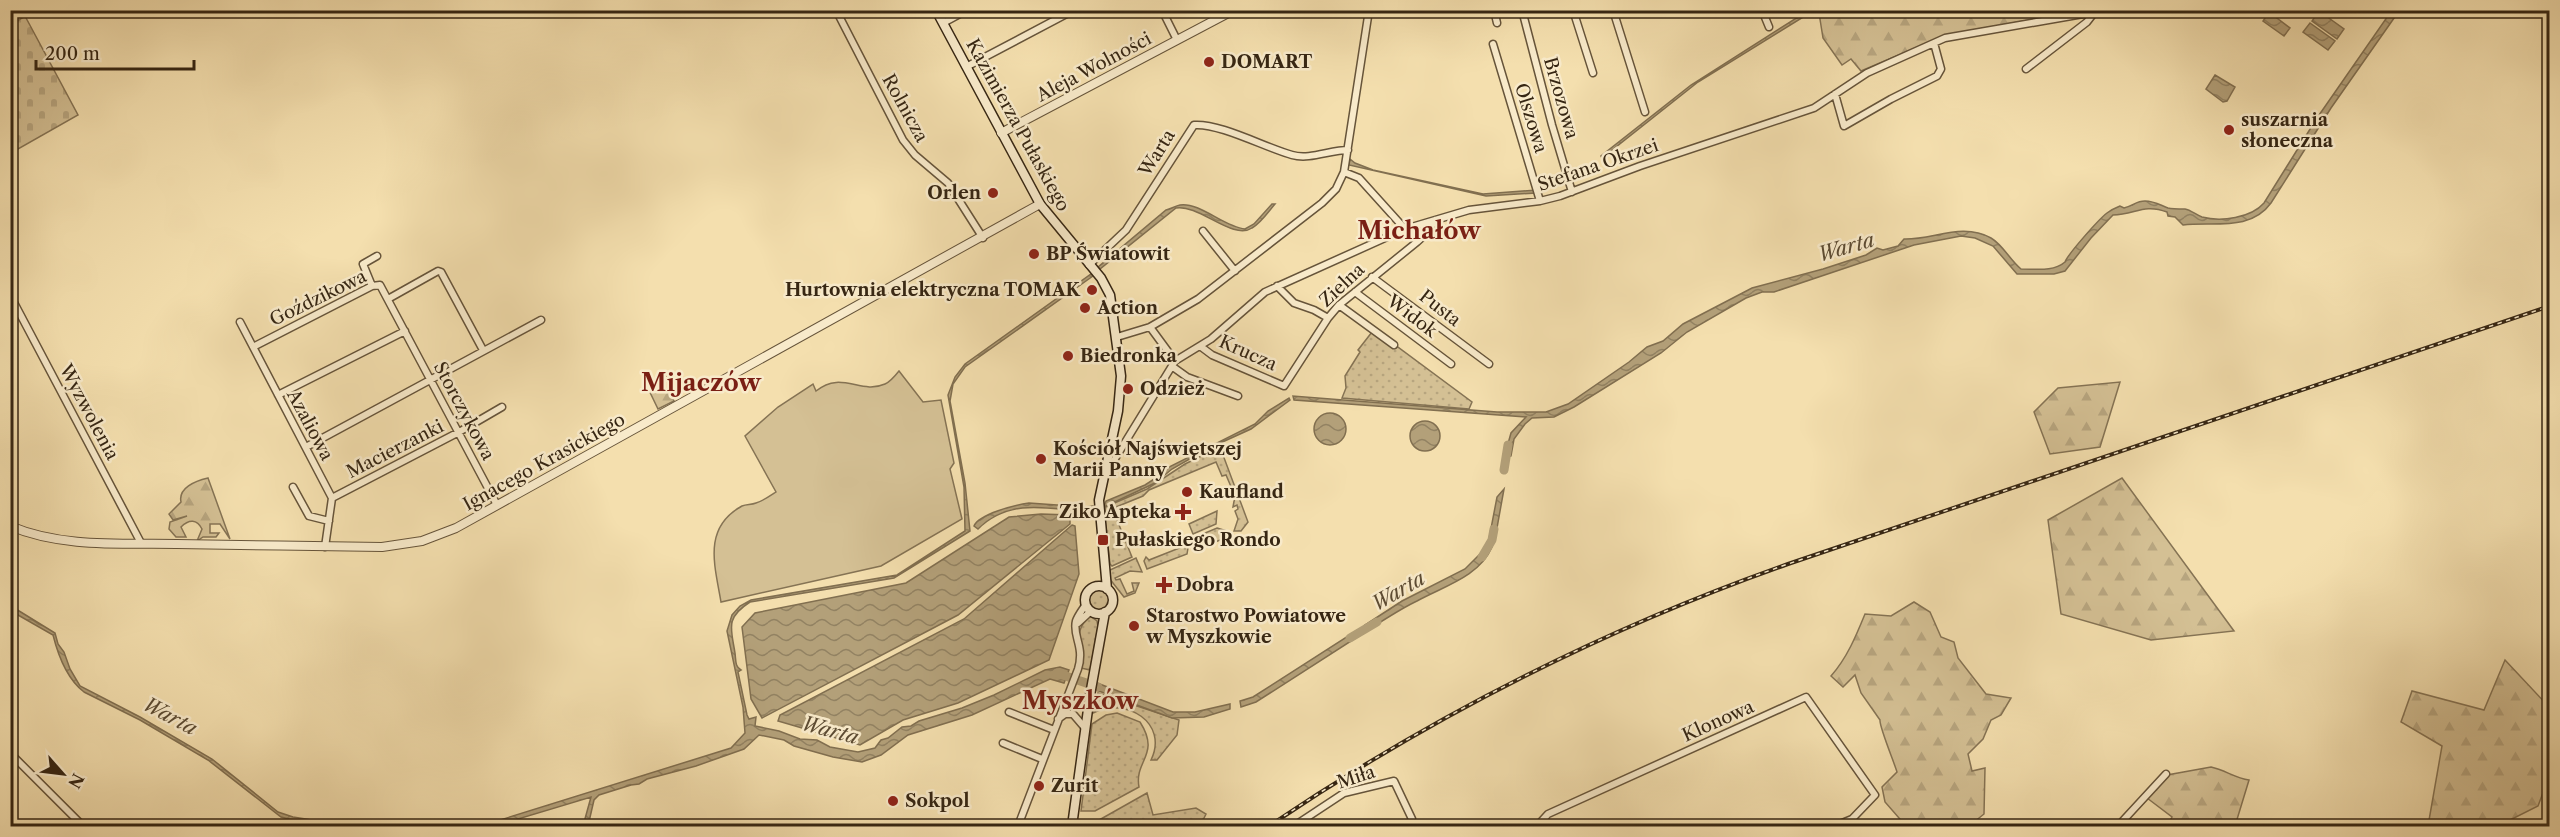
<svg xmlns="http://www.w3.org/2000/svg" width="2560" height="837" viewBox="0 0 2560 837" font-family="'Libre Caslon Text',serif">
<defs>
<pattern id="grass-dots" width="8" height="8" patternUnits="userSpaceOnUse" patternTransform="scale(1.5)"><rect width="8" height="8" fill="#d4c094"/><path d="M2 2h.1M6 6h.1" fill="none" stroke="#b7a57f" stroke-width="1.8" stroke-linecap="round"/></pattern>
<pattern id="forest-firs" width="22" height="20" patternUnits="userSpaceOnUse" patternTransform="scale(1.5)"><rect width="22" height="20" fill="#d4c094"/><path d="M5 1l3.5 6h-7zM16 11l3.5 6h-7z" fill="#b7a57f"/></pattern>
<pattern id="cemetery-stones" width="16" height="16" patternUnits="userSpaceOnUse" patternTransform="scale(1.5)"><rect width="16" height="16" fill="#d4c094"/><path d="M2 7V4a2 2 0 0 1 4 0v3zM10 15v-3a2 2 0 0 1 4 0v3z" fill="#b7a57f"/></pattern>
<pattern id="water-waves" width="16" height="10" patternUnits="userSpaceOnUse" patternTransform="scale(1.5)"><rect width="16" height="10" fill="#b3a079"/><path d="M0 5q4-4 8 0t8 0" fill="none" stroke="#928262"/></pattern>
</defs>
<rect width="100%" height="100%" fill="#f4dfae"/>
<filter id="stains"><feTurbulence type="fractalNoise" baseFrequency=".00333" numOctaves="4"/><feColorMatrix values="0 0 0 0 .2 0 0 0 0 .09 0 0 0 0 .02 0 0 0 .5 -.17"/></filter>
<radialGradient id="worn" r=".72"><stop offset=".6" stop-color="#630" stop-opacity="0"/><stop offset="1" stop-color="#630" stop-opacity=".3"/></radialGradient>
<path fill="url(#grass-dots)" stroke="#857354" stroke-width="1.5" d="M 1372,332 L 1395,345 L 1472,402 L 1469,409 L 1342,398 L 1346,388 L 1345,376 L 1360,352 L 1358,350 Z
M 1220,447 L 1248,522 L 1241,531 L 1234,531 L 1238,519 L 1235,511 L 1238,509 L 1237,505 L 1233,507 L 1235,496 L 1226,475 L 1222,476 L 1216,462 L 1149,490 L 1143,496 L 1116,507 L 1117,511 L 1105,516 L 1105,507 L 1147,489 L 1185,464 Z
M 1217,511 L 1216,524 L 1193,534 L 1189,524 Z
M 1115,515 L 1132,557 L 1112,566 L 1110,564 L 1105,520 Z
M 1217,528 L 1227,531 L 1225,538 L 1196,550 L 1192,542 L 1193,538 Z
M 1182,542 L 1185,543 L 1188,548 L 1187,554 L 1147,569 L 1144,561 L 1146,557 L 1149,560 L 1182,547 Z
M 1136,558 L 1142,572 L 1130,571 L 1115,578 L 1116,580 L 1120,579 L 1127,594 L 1134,591 L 1132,583 L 1139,583 L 1135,593 L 1124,597 L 1109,578 L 1110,570 Z
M1089 600a10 10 0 1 1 20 0a10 10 0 1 1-20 0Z
M 1090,616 L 1097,621 L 1098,627 L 1090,670 L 1081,668 C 1087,643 1069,635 1090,616 Z
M 1098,693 L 1179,720 L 1177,735 L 1157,760 L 1151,760 C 1169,723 1126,696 1093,713 Z
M 1117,713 L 1140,722 C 1161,755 1134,760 1139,787 L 1095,811 L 1081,811 L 1092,724 L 1106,715 Z
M 1147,793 L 1153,815 L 1196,808 L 1206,814 L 1200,826 L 1092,826 L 1092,824 Z"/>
<path fill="url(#forest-firs)" stroke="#857354" stroke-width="1.5" d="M 1824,10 L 2078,11 L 1946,35 L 1861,71 L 1851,59 L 1842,65 L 1823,38 L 1819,13 Z
M 662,374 L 666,377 L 661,388 L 668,390 L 674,401 L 658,409 L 645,382 L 652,380 L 657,384 L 658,375 Z
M 2120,382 L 2100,447 L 2050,454 L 2034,412 L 2058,388 Z
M 208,478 L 230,539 L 220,524 L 210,524 L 210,533 L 219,533 L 216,537 L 203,537 L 197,541 L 202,529 C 197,519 189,519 181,527 L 186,537 L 176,537 L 169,529 L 170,522 L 187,516 L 173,520 L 169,514 L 181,502 C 178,488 195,481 208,478 Z
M 2122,478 L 2234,631 L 2151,640 L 2061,614 L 2048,520 Z
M 1914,602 L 1930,612 L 1941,637 L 1954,642 L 1958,658 L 1986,694 L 2011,698 L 2001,715 L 1991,720 L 1983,739 L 1968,754 L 1972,771 L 1985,768 L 1984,814 L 1969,826 L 1906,826 L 1885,802 L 1882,787 L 1897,772 C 1894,762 1879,726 1880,720 L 1861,693 L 1855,675 L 1843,687 L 1831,676 C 1847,658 1856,636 1865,614 L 1891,616 Z
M 2505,660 L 2549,707 L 2549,777 L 2538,806 L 2506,822 L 2505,826 L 2428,826 L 2442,746 L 2401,722 L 2412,691 L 2484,710 Z
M 2211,767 C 2225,770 2235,778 2249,780 L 2235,826 L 2167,826 L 2172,817 L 2147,798 L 2167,775 Z"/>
<path fill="url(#cemetery-stones)" stroke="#857354" stroke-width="1.5" d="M 25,16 L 78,115 L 11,153 L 11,25 Z"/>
<path fill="#d4c094" stroke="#857354" stroke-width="1.5" d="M 899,371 L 923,402 L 941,400 L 954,463 L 950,469 L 962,519 L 881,566 L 721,602 C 715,566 702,528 742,506 C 747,504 751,505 756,503 C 763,501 770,496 776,492 L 745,436 L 778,407 L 813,384 L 816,391 C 842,370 860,395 885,384 C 890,382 895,376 899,371 Z"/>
<path fill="url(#water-waves)" stroke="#816f50" stroke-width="1.5" d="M 1809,10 L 1813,11 L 1698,82 L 1602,158 L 1601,156 L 1691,85 Z
M 2392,10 L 2399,11 L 2331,108 L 2271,203 C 2250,232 2213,221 2183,225 L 2175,217 L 2168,216 L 2167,212 C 2143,203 2135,215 2113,215 L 2091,238 L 2065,271 L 2054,274 L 2017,274 L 1993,246 L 1975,238 L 1961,236 L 1914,245 L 1774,292 L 1762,292 L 1746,298 L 1687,332 L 1661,353 L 1574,407 L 1554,417 L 1532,418 L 1525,424 L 1514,439 L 1511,456 L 1504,458 L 1511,433 L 1526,417 L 1294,400 L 1293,396 L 1497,412 L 1546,412 L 1568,404 L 1629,362 L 1647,347 L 1663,341 L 1683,324 L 1752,288 L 1823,269 L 1866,255 L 1877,248 L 1883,250 L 1898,246 L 1904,239 C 1933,240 1962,222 1991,238 C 2003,245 2010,260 2021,269 C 2037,269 2053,272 2065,262 C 2068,254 2098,220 2107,213 C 2111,210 2115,208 2120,206 L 2124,208 C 2133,206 2136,201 2145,201 C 2154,201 2160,205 2168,208 C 2172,209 2179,209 2185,209 C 2191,210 2196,215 2202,217 C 2221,222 2251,218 2264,203 L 2317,118 Z
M 2319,11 L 2344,29 L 2337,39 L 2312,21 Z
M 2269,12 L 2290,28 L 2284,36 L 2263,21 Z
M 2310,23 L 2335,41 L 2328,50 L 2303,32 Z
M 2215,75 L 2235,87 L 2227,101 L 2223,102 L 2206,89 Z
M 1350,159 L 1355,163 L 1373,170 L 1483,194 L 1536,190 L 1536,193 L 1486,196 L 1349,165 Z
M 1272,204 L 1275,204 C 1268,212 1261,223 1252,228 C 1233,241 1199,204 1176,208 L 1100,269 L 1098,267 L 1166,210 C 1171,209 1175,206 1180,205 C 1200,202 1224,227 1245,229 L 1254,224 Z
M 1091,274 L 1093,276 L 965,367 L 953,384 L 950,401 L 965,483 L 970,531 L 894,578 L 750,602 C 725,618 731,628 735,653 C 736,661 735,667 741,670 L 738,672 L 747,715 L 749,719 L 756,717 L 755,726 L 779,731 L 800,739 L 817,740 L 830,747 L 858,752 L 875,748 L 881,740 L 888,738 L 902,727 L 911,726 L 919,721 L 962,708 L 994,695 L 1045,670 L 1060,667 L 1069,670 L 1064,683 L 1050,679 L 972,715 L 908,735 L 881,755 L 862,762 L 833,757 L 794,746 L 784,740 L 759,735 L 744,749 L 696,766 L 647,779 L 639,784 L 631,785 L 599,795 L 594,800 L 588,826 L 583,826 L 591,797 L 495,826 L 481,826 L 731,748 L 745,733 L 743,707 L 727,631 L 732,615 L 740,606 L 751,600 L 897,575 L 965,531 L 964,487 L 948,395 L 955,377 L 965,364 Z
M 1289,398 L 1290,400 L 1251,429 L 1207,449 L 1172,469 L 1155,483 L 1104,507 L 1106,501 L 1145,485 L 1162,474 L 1167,468 L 1255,424 L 1268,411 Z
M1314 429a16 16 0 1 1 32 0a16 16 0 1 1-32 0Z
M1410 436a15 15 0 1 1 30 0a15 15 0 1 1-30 0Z
M 1504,489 L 1495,539 L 1489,539 L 1497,497 Z
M 1029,503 L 1085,507 L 1094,506 L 1091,513 L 1093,516 L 1084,518 L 1083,516 L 1087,512 C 1048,508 1009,498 978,529 L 974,526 C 979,514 1015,505 1029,503 Z
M 1041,514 L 1070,515 L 1070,524 L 958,615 L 762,718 L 751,699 L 742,627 L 755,613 L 906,583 L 1009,517 Z
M 1072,525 L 1075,526 L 1079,574 L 1049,660 L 958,703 L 903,720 L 860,745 L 778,721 L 780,715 L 964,619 Z
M 1487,547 L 1492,547 C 1479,577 1444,586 1417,601 C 1400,609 1384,620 1368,630 L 1365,625 L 1402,601 L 1465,569 Z
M 11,606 L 55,633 L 58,644 L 64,652 L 70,669 L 80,686 L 140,717 L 212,759 L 278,812 L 293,817 L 350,826 L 308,824 L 281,817 L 208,760 L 140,720 L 84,692 C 67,679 58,655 53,635 L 11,611 Z
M 1359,629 L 1362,634 L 1256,702 L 1241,707 L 1240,701 L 1253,697 Z
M 1097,683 L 1173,712 L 1195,712 L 1230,704 L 1230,709 L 1204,717 L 1172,718 L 1096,690 Z"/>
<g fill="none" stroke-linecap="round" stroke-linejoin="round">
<path stroke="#b3a079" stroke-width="9" d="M 1504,470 L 1508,445
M 1482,557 L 1492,540 L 1494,529
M 1350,638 L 1377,622
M 1057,673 L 1098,687"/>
<defs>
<path id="minor" d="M 836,10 L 903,140 L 915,155 L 948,183 L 983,238
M 1162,10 L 1177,40
M 1494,10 L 1497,23
M 1522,10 L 1552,125 L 1572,192
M 1573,10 L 1593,73
M 1613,10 L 1645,112
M 1762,10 L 1769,27
M 1796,10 L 1797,14
M 943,23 L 967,10
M 1493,44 L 1540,201
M 966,67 L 1074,10
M 2026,69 L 2087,22 L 2094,13
M 1835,94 L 1844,126 L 1891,99 L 1937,76 L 1941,69 L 1934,43
M 1344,172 L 1359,178 L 1405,229
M 1203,231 L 1235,271
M 1089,265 L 1126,230 L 1194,125 C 1220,123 1266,148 1292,155 C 1310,160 1330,150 1348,150
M 1372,277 L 1489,364
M 372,286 L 363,264 L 377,256
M 1277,286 L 1294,303 L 1314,310 L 1328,318
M 1355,292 L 1451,364
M 10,295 L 141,543
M 388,299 L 438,271 L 441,272 L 483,350
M 1339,305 L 1394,345
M 240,322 L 332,498 L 325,547
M 1150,327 L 1175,361
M 1117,337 L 1150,327 L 1198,299 L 1322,203 L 1336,189 L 1344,172 L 1369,10
M 1200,346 L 1212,355 L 1284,386 L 1328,318 L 1339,305 L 1417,242 L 1428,232 L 1435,220
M 253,347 L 372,286 L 380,285 L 497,505
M 1173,367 L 1187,377 L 1238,396
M 278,395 L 405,331
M 306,447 L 541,320
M 1105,475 L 1175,361 L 1211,339 L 1265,292 L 1405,229 L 1469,210 L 1540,201 L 1560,196 L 1640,166 L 1814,108 L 1867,73 L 1945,38 L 2106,10
M 293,487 L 309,516 L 329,521
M 332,498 L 459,432 L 502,407
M 1078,623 L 1091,611
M 1009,712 L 1054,730
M 1058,719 L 1065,714 L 1073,714 L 1085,728
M 1003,743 L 1042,759
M 10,753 L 83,826
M 1018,826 L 1078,669 C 1085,646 1072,636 1076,621 C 1078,615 1083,609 1086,604
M 1294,826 L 1344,793 L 1394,781 L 1412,819
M 1537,826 L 1548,814 L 1806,697 L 1875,795 L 1852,819 L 1835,826
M 2118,826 L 2166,774"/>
<path id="tertiary" d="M 1001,133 L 1234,10
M 10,526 C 62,548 122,543 177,544 C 245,545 314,546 382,547 L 422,541 L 456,528 L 1040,204"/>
<path id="secondary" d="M 936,10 L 1040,204 L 1101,278 L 1110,295 L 1121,376 L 1118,411 L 1099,500 L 1107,589
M1085 600a14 14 0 1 1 28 0a14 14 0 1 1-28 0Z
M 1072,826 L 1090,695 L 1105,612"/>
</defs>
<use href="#minor" stroke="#66543a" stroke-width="9"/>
<use href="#tertiary" stroke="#66543a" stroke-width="10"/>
<use href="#secondary" stroke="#362613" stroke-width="11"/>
<use href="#minor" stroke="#f8eaca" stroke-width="6"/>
<use href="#tertiary" stroke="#f8eaca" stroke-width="8"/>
<use href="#secondary" stroke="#f8eaca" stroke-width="8"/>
<defs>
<path id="rail" d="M 1269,826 C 1431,717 1603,629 1788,564 L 2550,306"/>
</defs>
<use href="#rail" stroke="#362613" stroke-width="4"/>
<use href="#rail" stroke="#f8eaca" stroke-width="1.5" stroke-dasharray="4.5" stroke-linecap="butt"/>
</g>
<g fill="#8f2418" stroke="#f8eaca" stroke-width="2">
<circle cx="1209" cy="62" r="6"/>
<circle cx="2229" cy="130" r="6"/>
<circle cx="993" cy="193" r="6"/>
<circle cx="1034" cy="254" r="6"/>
<circle cx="1092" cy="290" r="6"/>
<circle cx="1085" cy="308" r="6"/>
<circle cx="1068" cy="356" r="6"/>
<circle cx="1128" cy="389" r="6"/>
<circle cx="1041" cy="459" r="6"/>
<circle cx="1187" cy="492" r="6"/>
<path d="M1180 503h6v6h6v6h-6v6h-6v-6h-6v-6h6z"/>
<rect x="1097" y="534" width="12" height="12" rx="3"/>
<path d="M1161 576h6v6h6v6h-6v6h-6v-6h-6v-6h6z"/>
<circle cx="1134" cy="626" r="6"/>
<circle cx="1039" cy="786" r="6"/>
<circle cx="893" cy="801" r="6"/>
</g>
<g text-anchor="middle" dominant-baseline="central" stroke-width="5" stroke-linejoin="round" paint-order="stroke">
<g font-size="18" font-weight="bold" fill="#362613" stroke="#f8eaca" text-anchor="start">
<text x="1221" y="62">DOMART</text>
<text x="2241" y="120">suszarnia<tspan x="2241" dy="21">słoneczna</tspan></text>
<text x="981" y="193" text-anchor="end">Orlen</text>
<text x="1046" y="254">BP Światowit</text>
<text x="1080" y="290" text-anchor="end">Hurtownia elektryczna TOMAK</text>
<text x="1097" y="308">Action</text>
<text x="1080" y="356">Biedronka</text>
<text x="1140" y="389">Odzież</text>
<text x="1053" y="449">Kościół Najświętszej<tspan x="1053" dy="21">Marii Panny</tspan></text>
<text x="1199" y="492">Kaufland</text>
<text x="1171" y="512" text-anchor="end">Ziko Apteka</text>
<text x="1115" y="540">Pułaskiego Rondo</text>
<text x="1176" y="585">Dobra</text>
<text x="1146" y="616">Starostwo Powiatowe<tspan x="1146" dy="21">w Myszkowie</tspan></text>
<text x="1051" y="786">Zurit</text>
<text x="905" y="801">Sokpol</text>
</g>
<g font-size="18" fill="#362613" stroke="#f8eaca">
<text transform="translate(1094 67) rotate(-28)">Aleja Wolności</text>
<text transform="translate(1561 98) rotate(74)">Brzozowa</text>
<text transform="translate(905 108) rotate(61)">Rolnicza</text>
<text transform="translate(1531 118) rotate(73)">Olszowa</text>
<text transform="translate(1018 125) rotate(61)">Kazimierza Pułaskiego</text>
<text transform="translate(1157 153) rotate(-58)">Warta</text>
<text transform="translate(1598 165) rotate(-19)">Stefana Okrzei</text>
<text transform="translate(1342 285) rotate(-43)">Zielna</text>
<text transform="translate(318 298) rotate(-26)">Goździkowa</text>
<text transform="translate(1440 308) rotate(38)">Pusta</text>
<text transform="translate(1412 316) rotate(37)">Widok</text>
<text transform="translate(1248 353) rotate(24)">Krucza</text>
<text transform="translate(464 411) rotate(62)">Storczykowa</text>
<text transform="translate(89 412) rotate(62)">Wyzwolenia</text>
<text transform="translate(310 425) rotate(62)">Azaliowa</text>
<text transform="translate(395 449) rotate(-27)">Macierzanki</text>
<text transform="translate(544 462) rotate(-29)">Ignacego Krasickiego</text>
<text transform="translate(1718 721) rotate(-24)">Klonowa</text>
<text transform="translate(1356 777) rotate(-18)">Miła</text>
</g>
<g font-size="20" font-style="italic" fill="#5c4b32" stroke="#f8eaca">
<text transform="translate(1846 247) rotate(-16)">Warta</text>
<text transform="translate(1398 591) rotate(-30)">Warta</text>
<text transform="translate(170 716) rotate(28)">Warta</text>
<text transform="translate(830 730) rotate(15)">Warta</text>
</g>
<g font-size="24" font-weight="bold" fill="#7a1f14" stroke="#f8eaca">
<text x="1419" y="230">Michałów</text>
<text x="701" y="382">Mijaczów</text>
<text x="1080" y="700">Myszków</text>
</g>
</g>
<rect width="2560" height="837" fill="none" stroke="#f4dfae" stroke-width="36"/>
<rect x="12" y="12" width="2536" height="813" fill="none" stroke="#362613" stroke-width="3"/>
<rect x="18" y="18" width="2524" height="801" fill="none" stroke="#362613" stroke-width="1.5"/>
<g transform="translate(63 774) rotate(118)" stroke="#f8eaca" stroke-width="4.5" paint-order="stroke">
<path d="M0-4.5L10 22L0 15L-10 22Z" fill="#362613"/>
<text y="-9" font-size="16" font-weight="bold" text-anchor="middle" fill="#362613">N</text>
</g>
<path d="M36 60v9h158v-9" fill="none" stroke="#362613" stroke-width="3"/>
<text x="45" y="60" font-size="18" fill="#362613" stroke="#f8eaca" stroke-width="4.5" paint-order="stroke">200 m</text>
<rect width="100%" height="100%" filter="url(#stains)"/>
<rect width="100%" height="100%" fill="url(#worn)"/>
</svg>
